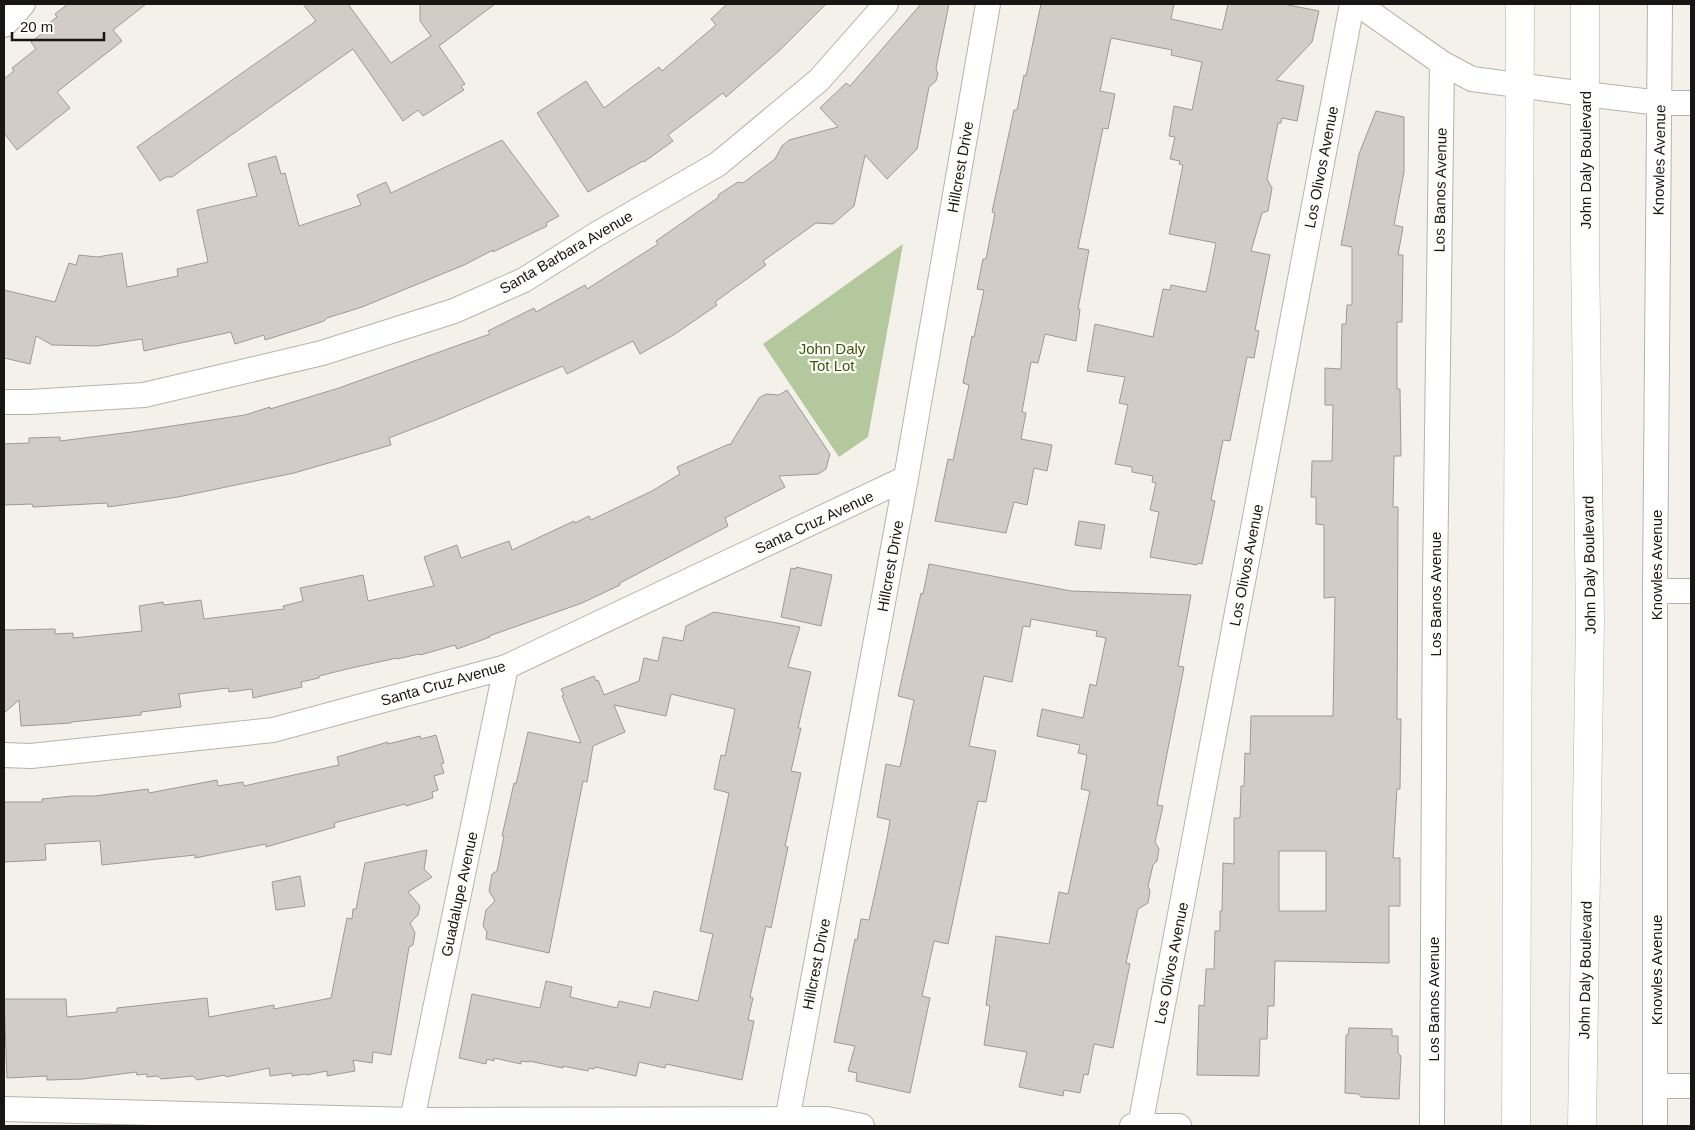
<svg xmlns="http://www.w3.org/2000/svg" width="1695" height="1130" viewBox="0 0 1695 1130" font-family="Helvetica,sans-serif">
<rect width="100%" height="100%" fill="#f3f1e9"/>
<path fill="#b4c89d" d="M 903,244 L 868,437 L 839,457 L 763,344 Z"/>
<path fill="#d1cdc6" stroke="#9e9a93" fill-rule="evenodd" d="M 68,4 L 146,4 L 113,30 L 122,41 L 57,92 L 70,108 L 17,150 L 4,133 L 4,79 L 14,71 L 12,68 L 36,49 L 31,42 L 46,30 L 44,27 L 57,17 L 55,14 Z
M 303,4 L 348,4 L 391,63 L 431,36 L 420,21 L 420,4 L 495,4 L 439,46 L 465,84 L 461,86 L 464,90 L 423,116 L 418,110 L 403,121 L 353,49 L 172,177 L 166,177 L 160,181 L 137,147 L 316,21 Z
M 727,4 L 826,4 L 780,50 L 726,97 L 723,93 L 668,135 L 673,141 L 644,162 L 643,161 L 588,192 L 537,113 L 586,81 L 604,108 L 659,67 L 662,71 L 716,25 L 711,19 Z
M 921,4 L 949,4 L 936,68 L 938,74 L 936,81 L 929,87 L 917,149 L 887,179 L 865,155 L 854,206 L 833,224 L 816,223 L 763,261 L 766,265 L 715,302 L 717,305 L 675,334 L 640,354 L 633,341 L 567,374 L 563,366 L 443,417 L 389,438 L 391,445 L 294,473 L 178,497 L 108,507 L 107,503 L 33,507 L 32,504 L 4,505 L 4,444 L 29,443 L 29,438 L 60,437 L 60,441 L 132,432 L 245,415 L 270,407 L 270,409 L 339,388 L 456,346 L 490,334 L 488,331 L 534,308 L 536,312 L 585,285 L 587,289 L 658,244 L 656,241 L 719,197 L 718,195 L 738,182 L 743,183 L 775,159 L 782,146 L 789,140 L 838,127 L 820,108 L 846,83 L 850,86 Z
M 1041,4 L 1174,4 L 1171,19 L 1222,30 L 1228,4 L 1283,4 L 1319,11 L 1312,42 L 1276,80 L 1304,86 L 1297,121 L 1282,118 L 1281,123 L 1278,123 L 1267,179 L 1272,188 L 1268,211 L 1262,213 L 1251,251 L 1270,255 L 1255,330 L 1259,331 L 1254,358 L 1247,357 L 1230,441 L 1223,440 L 1211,500 L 1215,501 L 1202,564 L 1198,563 L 1197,565 L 1150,557 L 1159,512 L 1150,510 L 1156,483 L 1152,482 L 1153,476 L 1132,472 L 1132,467 L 1115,464 L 1128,405 L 1119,403 L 1125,377 L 1087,371 L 1095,324 L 1153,337 L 1163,289 L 1170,290 L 1171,285 L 1206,292 L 1216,243 L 1169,234 L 1183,165 L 1179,164 L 1180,161 L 1170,159 L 1175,137 L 1169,136 L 1174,106 L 1192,110 L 1202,62 L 1171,55 L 1172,50 L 1111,38 L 1100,91 L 1115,94 L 1108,129 L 1103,128 L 1078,248 L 1089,250 L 1078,309 L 1080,309 L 1076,341 L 1045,334 L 1038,363 L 1031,362 L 1022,412 L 1026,413 L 1021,439 L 1052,445 L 1047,471 L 1034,468 L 1027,505 L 1014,502 L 1006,533 L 935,521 L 948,459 L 953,460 L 969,385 L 963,383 L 972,336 L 974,337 L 984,290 L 977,289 L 983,259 L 986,259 L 995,213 L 992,212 L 1014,110 L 1017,110 L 1024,75 L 1026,76 Z
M 1376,111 L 1404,117 L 1404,172 L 1394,225 L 1403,227 L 1398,255 L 1403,255 L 1402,322 L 1397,322 L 1397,389 L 1400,389 L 1401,456 L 1394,456 L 1393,507 L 1398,507 L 1397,719 L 1401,719 L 1400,789 L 1397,789 L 1393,858 L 1400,858 L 1400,906 L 1389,906 L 1389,963 L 1275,961 L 1274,1006 L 1268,1006 L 1267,1039 L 1260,1039 L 1259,1076 L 1197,1075 L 1199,1005 L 1204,1006 L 1206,969 L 1214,969 L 1215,931 L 1220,931 L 1220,911 L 1222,911 L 1223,863 L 1234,864 L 1234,818 L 1240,818 L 1241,786 L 1244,786 L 1245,753 L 1250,754 L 1251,716 L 1333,716 L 1335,597 L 1324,598 L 1324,525 L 1316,524 L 1316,497 L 1311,497 L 1312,461 L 1332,461 L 1333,405 L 1325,405 L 1325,368 L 1341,369 L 1342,324 L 1346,324 L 1347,305 L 1352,305 L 1352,247 L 1341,245 L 1359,154 ZM 1279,851 L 1326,851 L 1326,911 L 1279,911 Z
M 502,140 L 559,216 L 546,223 L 547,226 L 493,252 L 493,250 L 464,265 L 362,307 L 327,318 L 324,321 L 303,328 L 265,340 L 264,335 L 235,344 L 231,332 L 144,351 L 142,339 L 96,346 L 52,345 L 36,336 L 30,364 L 4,358 L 4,290 L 55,302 L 69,263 L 76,265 L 79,255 L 97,257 L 122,253 L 127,287 L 178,276 L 177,269 L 208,262 L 197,210 L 257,196 L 248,164 L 276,156 L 281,174 L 285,173 L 299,226 L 361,205 L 357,195 L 386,182 L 391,193 Z
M 787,390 L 830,454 L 826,469 L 818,474 L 779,476 L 785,487 L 725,518 L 728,526 L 620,583 L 620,585 L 582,603 L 489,636 L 490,637 L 457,649 L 455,645 L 420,655 L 419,654 L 397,659 L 397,658 L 347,669 L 319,676 L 319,678 L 301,682 L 302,687 L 253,698 L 252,689 L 229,692 L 228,688 L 179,694 L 181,707 L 141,712 L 141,715 L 71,722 L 71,723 L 21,726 L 19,700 L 4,713 L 4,630 L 55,629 L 55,634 L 73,633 L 73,638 L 142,631 L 139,606 L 163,602 L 164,605 L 201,600 L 204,619 L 284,609 L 283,606 L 303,601 L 300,588 L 363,575 L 368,601 L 434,586 L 424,557 L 457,545 L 461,558 L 509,541 L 512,550 L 574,521 L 575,523 L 589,516 L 591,520 L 652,491 L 680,474 L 677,467 L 729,444 L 730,445 L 759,398 L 766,394 L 779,395 Z
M 1079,521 L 1105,525 L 1101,549 L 1075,545 Z
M 929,564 L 1071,591 L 1191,595 L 1178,666 L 1184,667 L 1157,805 L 1163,806 L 1155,842 L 1159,849 L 1157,861 L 1153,865 L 1150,878 L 1148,886 L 1150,891 L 1148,903 L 1138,909 L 1126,963 L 1130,964 L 1113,1048 L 1094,1044 L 1088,1075 L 1084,1074 L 1080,1093 L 1064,1090 L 1063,1096 L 1019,1087 L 1027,1052 L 984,1045 L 990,1006 L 986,1005 L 996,936 L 1049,944 L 1059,892 L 1068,894 L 1090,791 L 1081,789 L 1087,755 L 1078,753 L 1080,745 L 1037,736 L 1042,709 L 1083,718 L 1090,684 L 1096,686 L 1106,638 L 1096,636 L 1097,631 L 1031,619 L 1030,627 L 1023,626 L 1012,682 L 984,676 L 969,746 L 996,751 L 986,802 L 978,801 L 948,944 L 934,941 L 922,996 L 930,998 L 910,1093 L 856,1081 L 857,1073 L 848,1071 L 855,1046 L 834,1042 L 855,939 L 857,940 L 861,919 L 869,920 L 887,838 L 890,820 L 877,817 L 886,764 L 900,767 L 914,700 L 898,696 L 921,593 L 923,594 Z
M 796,567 L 832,575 L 821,626 L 781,617 L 791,568 L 796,569 Z
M 714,612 L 800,627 L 788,667 L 811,672 L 798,728 L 801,728 L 791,771 L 801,773 L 785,846 L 788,847 L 771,928 L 766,926 L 750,997 L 753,998 L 748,1020 L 754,1021 L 742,1080 L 666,1064 L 665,1068 L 639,1062 L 636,1076 L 595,1067 L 594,1069 L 589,1068 L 588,1071 L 563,1066 L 563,1068 L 529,1061 L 529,1062 L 521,1061 L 521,1064 L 494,1058 L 494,1061 L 487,1059 L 486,1064 L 459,1058 L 472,994 L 540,1008 L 546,981 L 572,987 L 570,997 L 617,1008 L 619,1001 L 650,1008 L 654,991 L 698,1001 L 713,934 L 700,931 L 729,793 L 714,789 L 721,755 L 725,756 L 735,709 L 671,694 L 666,716 L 614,705 L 625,732 L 593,746 L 587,782 L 583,781 L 549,953 L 486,939 L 487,932 L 483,926 L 486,910 L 495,901 L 489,891 L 492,874 L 497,871 L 504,836 L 502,836 L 514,783 L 516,784 L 528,732 L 581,743 L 562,696 L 564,695 L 561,689 L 594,676 L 596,681 L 598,680 L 604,695 L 639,681 L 644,658 L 658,661 L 663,637 L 683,641 L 686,626 Z
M 436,735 L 444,763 L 441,764 L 444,773 L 434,776 L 438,790 L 432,792 L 433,798 L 406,806 L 405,804 L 334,823 L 335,827 L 266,847 L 266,844 L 195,858 L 195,855 L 102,865 L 100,841 L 45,844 L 46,860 L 4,862 L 4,802 L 42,802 L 42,799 L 72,796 L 95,796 L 148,789 L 149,793 L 217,780 L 218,786 L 243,782 L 244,786 L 339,765 L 337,757 L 388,742 L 388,744 L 420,736 L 421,739 Z
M 427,850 L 424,869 L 432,877 L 408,892 L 420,906 L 418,915 L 410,923 L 415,933 L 413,945 L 409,947 L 391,1055 L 373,1052 L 372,1063 L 353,1060 L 355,1071 L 327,1076 L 327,1071 L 306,1075 L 305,1074 L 292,1076 L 292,1073 L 270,1076 L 269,1068 L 226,1077 L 225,1075 L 197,1080 L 193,1076 L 161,1079 L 158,1076 L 147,1077 L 147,1074 L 137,1075 L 136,1072 L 83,1079 L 47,1080 L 47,1076 L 7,1078 L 4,999 L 66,999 L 67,1017 L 117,1012 L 117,1008 L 207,998 L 209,1017 L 274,1005 L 274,1009 L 331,998 L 347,918 L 352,919 L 353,909 L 356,909 L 365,863 Z
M 300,876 L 305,906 L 276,910 L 272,882 Z
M 1349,1028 L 1392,1029 L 1392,1036 L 1398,1036 L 1398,1053 L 1401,1056 L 1399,1099 L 1361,1097 L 1359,1094 L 1345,1093 L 1346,1035 L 1348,1035 Z"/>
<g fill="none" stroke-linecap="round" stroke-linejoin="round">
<defs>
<path id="street" d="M 1358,4 L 1442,63 L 1472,79 L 1585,94 L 1660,103 L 1691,103
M 4,25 L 23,4
M 4,402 L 30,402 L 144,395 L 322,353 L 454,311 L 524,280 L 597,234 L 718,164 L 819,80 L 886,4
M 1655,591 L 1691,591
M 4,755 L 31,756 L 273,730 L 506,667 L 906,478
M 1656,1086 L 1691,1086
M 4,1109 L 412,1120 L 827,1119 L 862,1126
M 412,1120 L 506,667
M 786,1126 L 906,478 L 988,4
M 1132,1126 L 1179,1126
M 1140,1126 L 1352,4
M 1432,1126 L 1435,580 L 1442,63
M 1655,1126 L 1655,591 L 1660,4"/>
<path id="primary" d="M 1516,1126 L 1520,4
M 1582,1126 L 1590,620 L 1585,247 L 1585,4"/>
</defs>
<use href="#street" stroke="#b5b3ac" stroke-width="26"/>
<use href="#primary" stroke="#b5b3ac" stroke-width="29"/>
<use href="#street" stroke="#fff" stroke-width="24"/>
<use href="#primary" stroke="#fff" stroke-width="28"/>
</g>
<g text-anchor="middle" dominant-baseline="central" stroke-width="4.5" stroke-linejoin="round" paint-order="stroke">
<g font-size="15" fill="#171614" stroke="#fffefb">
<text transform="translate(1585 160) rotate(-90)">John Daly Boulevard</text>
<text transform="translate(1659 160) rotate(-89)">Knowles Avenue</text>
<text transform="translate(960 167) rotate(-80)">Hillcrest Drive</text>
<text transform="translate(1321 167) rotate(-79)">Los Olivos Avenue</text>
<text transform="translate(1440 190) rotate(-89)">Los Banos Avenue</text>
<text transform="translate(566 252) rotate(-30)">Santa Barbara Avenue</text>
<text transform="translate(814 522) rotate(-25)">Santa Cruz Avenue</text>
<text transform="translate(1246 565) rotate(-79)">Los Olivos Avenue</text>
<text transform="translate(1589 565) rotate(-91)">John Daly Boulevard</text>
<text transform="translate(1656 565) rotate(-90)">Knowles Avenue</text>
<text transform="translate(890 566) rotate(-80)">Hillcrest Drive</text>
<text transform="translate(1435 594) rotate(-90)">Los Banos Avenue</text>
<text transform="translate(443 683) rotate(-16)">Santa Cruz Avenue</text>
<text transform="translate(459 894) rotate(-78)">Guadalupe Avenue</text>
<text transform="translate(1171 963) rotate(-79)">Los Olivos Avenue</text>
<text transform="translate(816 964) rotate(-79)">Hillcrest Drive</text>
<text transform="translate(1585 970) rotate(-89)">John Daly Boulevard</text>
<text transform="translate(1656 970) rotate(-90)">Knowles Avenue</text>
<text transform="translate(1433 999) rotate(-90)">Los Banos Avenue</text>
</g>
<g font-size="15" fill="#3b5607" stroke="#fffefb">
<text x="832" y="348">John Daly<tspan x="832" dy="17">Tot Lot</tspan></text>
</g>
</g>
<rect width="1695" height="1130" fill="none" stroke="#171614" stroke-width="10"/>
<path d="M12 32v8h92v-8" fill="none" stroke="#171614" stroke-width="2.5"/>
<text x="20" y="32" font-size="15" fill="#171614" stroke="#fffefb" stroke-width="4" paint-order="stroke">20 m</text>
</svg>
